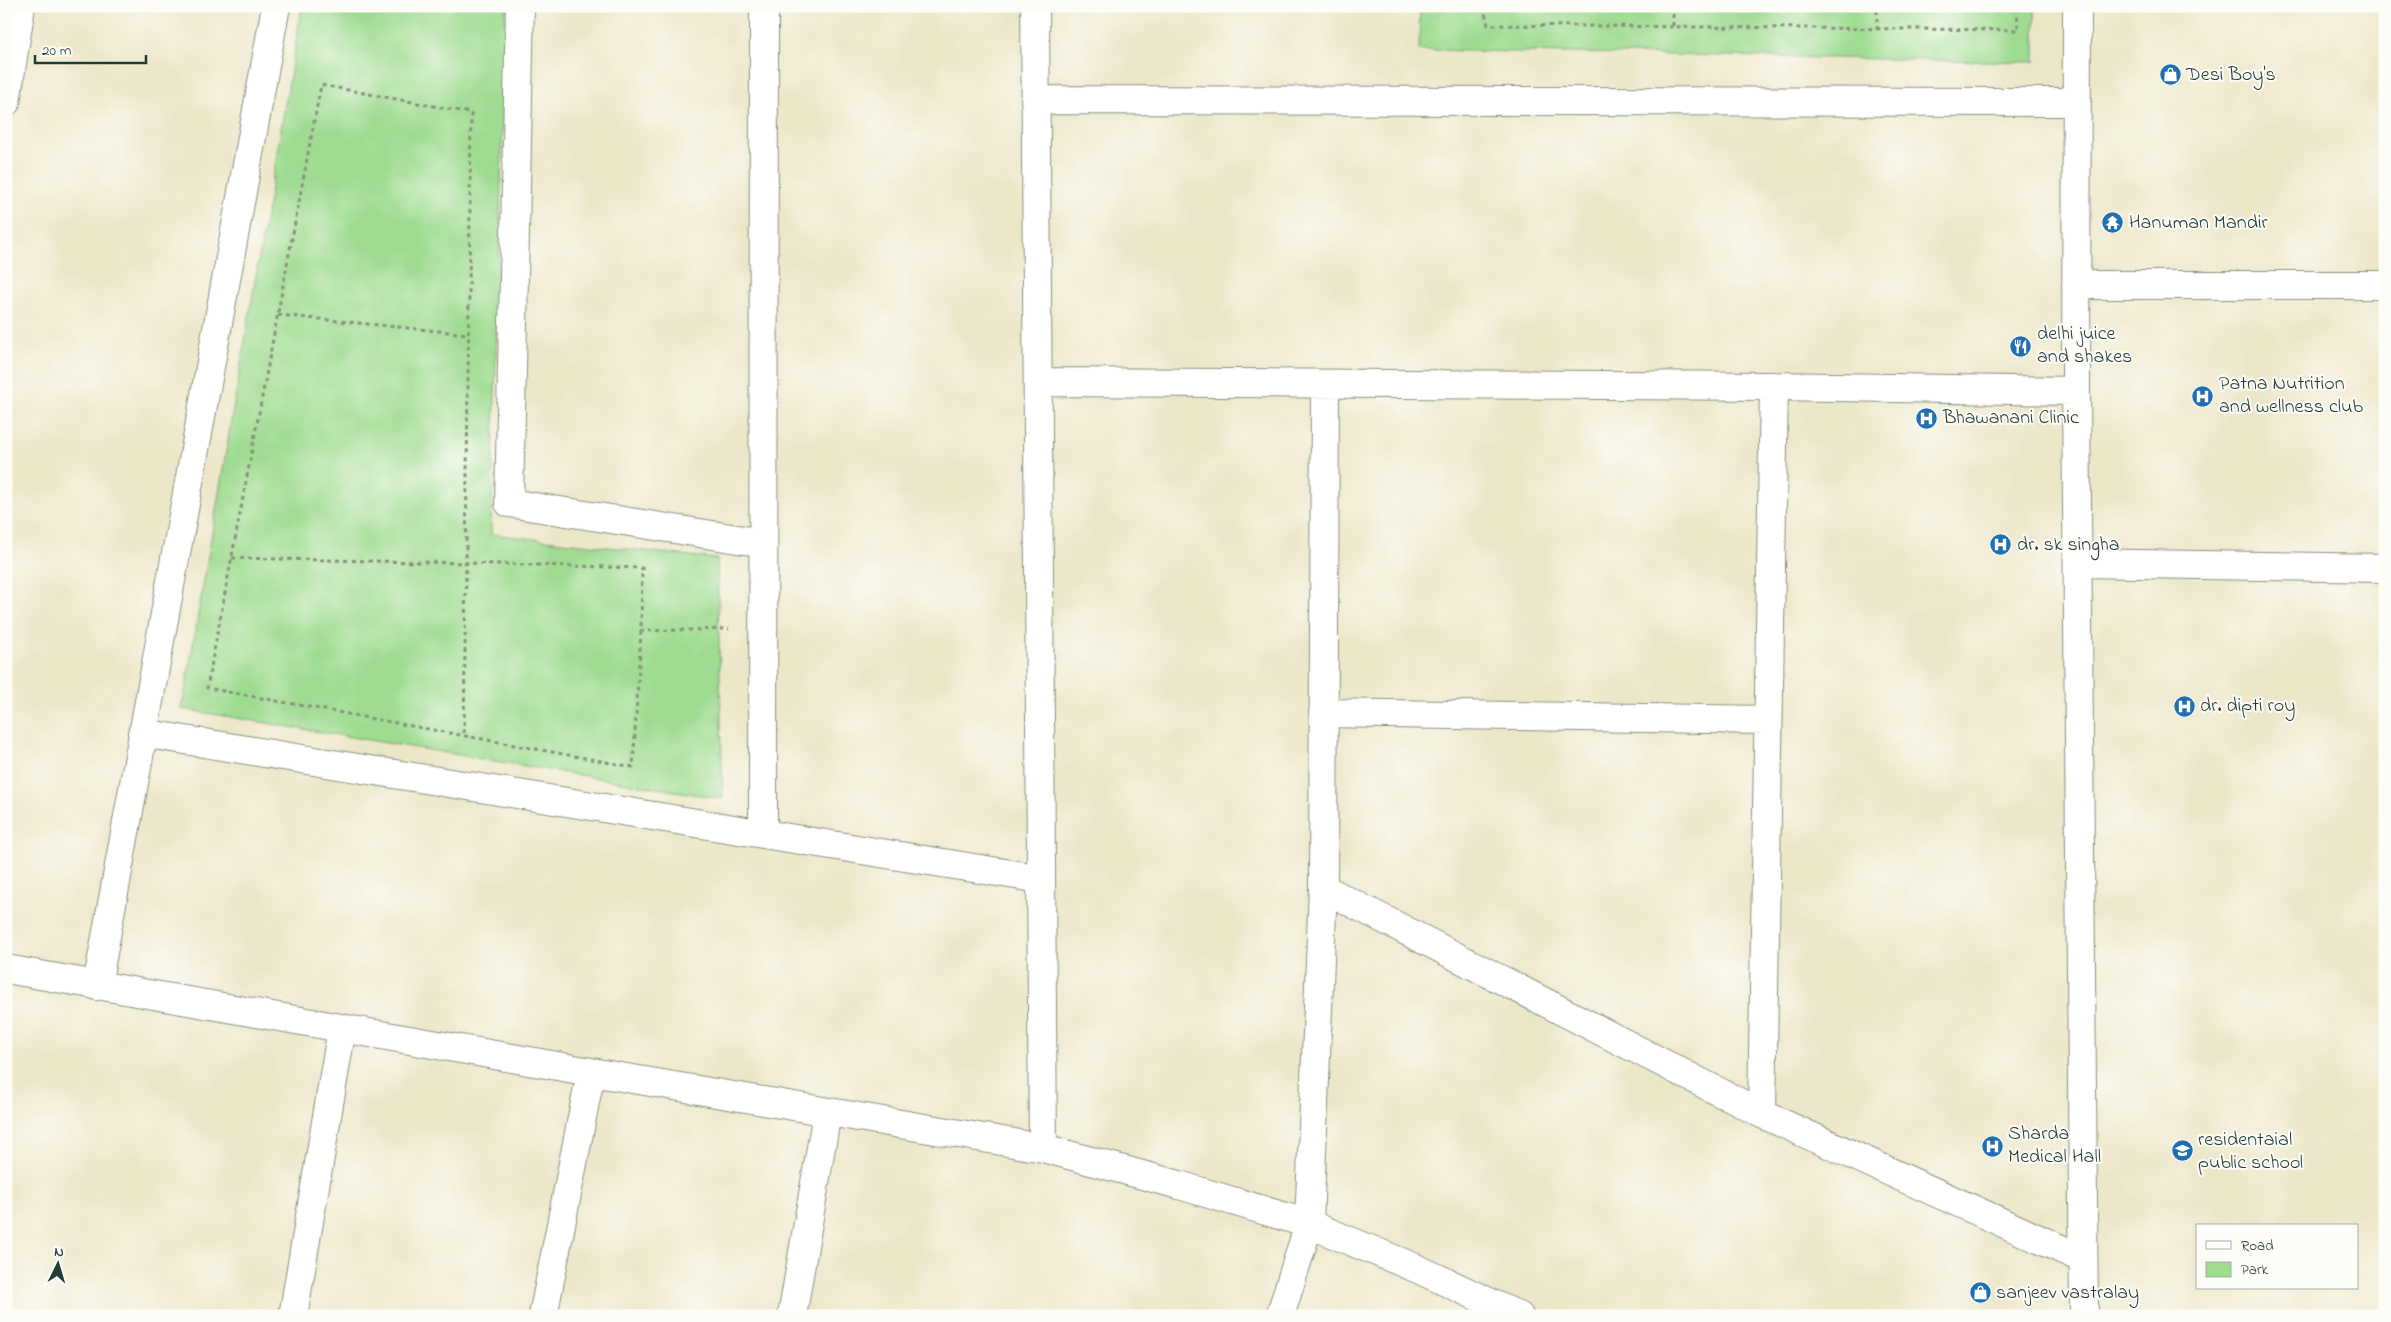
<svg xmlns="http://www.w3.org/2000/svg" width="2391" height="1322" viewBox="0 0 2391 1322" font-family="'Indie Flower',sans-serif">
<rect width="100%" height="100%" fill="#fdfcf7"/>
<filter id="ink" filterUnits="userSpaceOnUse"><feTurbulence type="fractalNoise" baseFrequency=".02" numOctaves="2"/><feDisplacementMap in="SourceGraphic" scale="10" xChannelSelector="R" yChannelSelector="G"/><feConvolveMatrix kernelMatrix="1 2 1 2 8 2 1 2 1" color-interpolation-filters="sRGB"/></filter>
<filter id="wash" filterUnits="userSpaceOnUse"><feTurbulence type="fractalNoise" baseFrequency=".0096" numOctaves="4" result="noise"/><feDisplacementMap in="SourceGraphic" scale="20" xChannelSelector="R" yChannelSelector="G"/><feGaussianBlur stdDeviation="1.12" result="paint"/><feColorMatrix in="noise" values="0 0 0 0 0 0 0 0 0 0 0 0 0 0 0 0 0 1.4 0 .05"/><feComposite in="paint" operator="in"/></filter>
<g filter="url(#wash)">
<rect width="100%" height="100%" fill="#ede7c9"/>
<path fill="#9fdc91" stroke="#5f8c62" d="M 302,6 L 506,6 L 491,534 L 717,559 L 723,799 L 182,709 Z
M 1420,6 L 2035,6 L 2035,62 L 1419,50 Z"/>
</g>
<g filter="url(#ink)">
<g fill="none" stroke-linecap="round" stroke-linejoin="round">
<defs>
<path id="street" d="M 520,6 L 509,503 L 763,543
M 1035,6 L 1043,1148
M 2077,6 L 2076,391 L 2084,1316
M 1035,100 L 2077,102
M 6,102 L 21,6
M 2076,285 L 2385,285
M 1038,382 L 1774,386 L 2076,391
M 2078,563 L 2385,568
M 1323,713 L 1768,720
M 142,733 L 1041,879
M 763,833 L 764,6
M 1323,888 L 1762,1114 L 2083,1259
M 6,969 L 591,1072 L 1043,1148 L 1179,1185 L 1309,1224 L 1418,1269 L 1519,1316
M 97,986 L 276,6
M 1762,1114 L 1774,386
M 293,1316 L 342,1028
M 543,1316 L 591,1072
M 792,1316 L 827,1113
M 1280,1316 L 1309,1224 L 1323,888 L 1325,384"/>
</defs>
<use href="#street" stroke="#86927e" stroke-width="30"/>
<path stroke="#86927e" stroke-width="3" stroke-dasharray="4 4" stroke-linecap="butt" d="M 1483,6 L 1488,25 L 2018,30 L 2017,6
M 1673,6 L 1673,27
M 1877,30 L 1877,6
M 278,315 L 468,334
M 232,558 L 466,563 L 464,736
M 641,631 L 633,767 L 207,688 L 321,85 L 471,113 L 466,563 L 642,568 L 641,631 L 729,629"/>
<use href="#street" stroke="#fff" stroke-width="28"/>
</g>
</g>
<defs>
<symbol id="shop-disc" viewBox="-11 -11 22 22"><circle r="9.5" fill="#1f6fb2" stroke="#fdfcf7"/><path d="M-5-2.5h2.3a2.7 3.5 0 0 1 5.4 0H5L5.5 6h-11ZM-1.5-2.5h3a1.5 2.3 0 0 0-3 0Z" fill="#fff"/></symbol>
<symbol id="temple-disc" viewBox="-11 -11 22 22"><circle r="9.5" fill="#1f6fb2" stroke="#fdfcf7"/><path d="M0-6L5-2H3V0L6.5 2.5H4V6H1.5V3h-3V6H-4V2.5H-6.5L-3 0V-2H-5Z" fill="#fff"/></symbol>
<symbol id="restaurant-disc" viewBox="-11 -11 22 22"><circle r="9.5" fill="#1f6fb2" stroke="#fdfcf7"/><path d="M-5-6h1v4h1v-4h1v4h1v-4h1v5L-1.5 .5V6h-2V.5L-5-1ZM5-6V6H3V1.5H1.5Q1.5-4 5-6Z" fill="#fff"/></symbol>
<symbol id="hospital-disc" viewBox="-11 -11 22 22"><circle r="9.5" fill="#1f6fb2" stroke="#fdfcf7"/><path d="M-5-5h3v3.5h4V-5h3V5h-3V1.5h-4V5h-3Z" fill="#fff"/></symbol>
<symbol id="school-disc" viewBox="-11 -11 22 22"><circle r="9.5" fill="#1f6fb2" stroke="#fdfcf7"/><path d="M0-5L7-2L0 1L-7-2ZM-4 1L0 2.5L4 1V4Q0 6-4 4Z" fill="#fff"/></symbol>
</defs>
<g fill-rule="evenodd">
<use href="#shop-disc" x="2158" y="62" width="25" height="25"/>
<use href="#temple-disc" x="2100" y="210" width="25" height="25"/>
<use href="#restaurant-disc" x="2008" y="334" width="25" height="25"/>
<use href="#hospital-disc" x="2190" y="384" width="25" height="25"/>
<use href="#hospital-disc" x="1914" y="406" width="25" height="25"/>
<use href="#hospital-disc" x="1988" y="532" width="25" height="25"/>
<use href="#hospital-disc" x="2172" y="694" width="25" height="25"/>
<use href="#hospital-disc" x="1980" y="1134" width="25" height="25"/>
<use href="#school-disc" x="2170" y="1138" width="25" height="25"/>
<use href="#shop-disc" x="1968" y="1280" width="25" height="25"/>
</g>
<g text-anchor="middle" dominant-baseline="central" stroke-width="4" stroke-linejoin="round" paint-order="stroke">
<g font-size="20" fill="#1f3d34" stroke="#fdfcf7" text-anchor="start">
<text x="2186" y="75">Desi Boy's</text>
<text x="2129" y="223">Hanuman Mandir</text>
<text x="2037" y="334">delhi juice<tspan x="2037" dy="23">and shakes</tspan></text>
<text x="2219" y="384">Patna Nutrition<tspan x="2219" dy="23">and wellness club</tspan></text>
<text x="1943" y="418">Bhawanani Clinic</text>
<text x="2017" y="545">dr. sk singha</text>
<text x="2200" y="706">dr. dipti roy</text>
<text x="2008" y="1134">Sharda<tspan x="2008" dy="23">Medical Hall</tspan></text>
<text x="2198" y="1140">residentaial<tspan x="2198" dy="23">public school</tspan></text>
<text x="1996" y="1293">sanjeev vastralay</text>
</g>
</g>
<rect width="2391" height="1322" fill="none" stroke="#fdfcf7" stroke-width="25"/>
<rect x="2196" y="1224" width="162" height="65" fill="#fdfcf7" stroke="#a4b0a9"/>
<rect x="2206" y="1241" width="25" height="8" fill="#ffffff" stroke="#a4b0a9"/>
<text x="2241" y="1250" font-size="15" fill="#1f3d34">Road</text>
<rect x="2206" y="1262" width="25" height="15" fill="#9fdc91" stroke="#a4b0a9"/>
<text x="2241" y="1274" font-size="15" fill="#1f3d34">Park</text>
<g transform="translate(58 1264) rotate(5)" stroke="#fdfcf7" stroke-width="4" paint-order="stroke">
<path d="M0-4L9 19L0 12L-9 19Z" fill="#1f3d34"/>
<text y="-8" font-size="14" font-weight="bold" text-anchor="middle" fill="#1f3d34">N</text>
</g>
<path d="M35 55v8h111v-8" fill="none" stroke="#1f3d34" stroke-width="2.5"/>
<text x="42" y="55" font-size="15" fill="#1f3d34" stroke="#fdfcf7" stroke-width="4" paint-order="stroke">20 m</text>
</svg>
